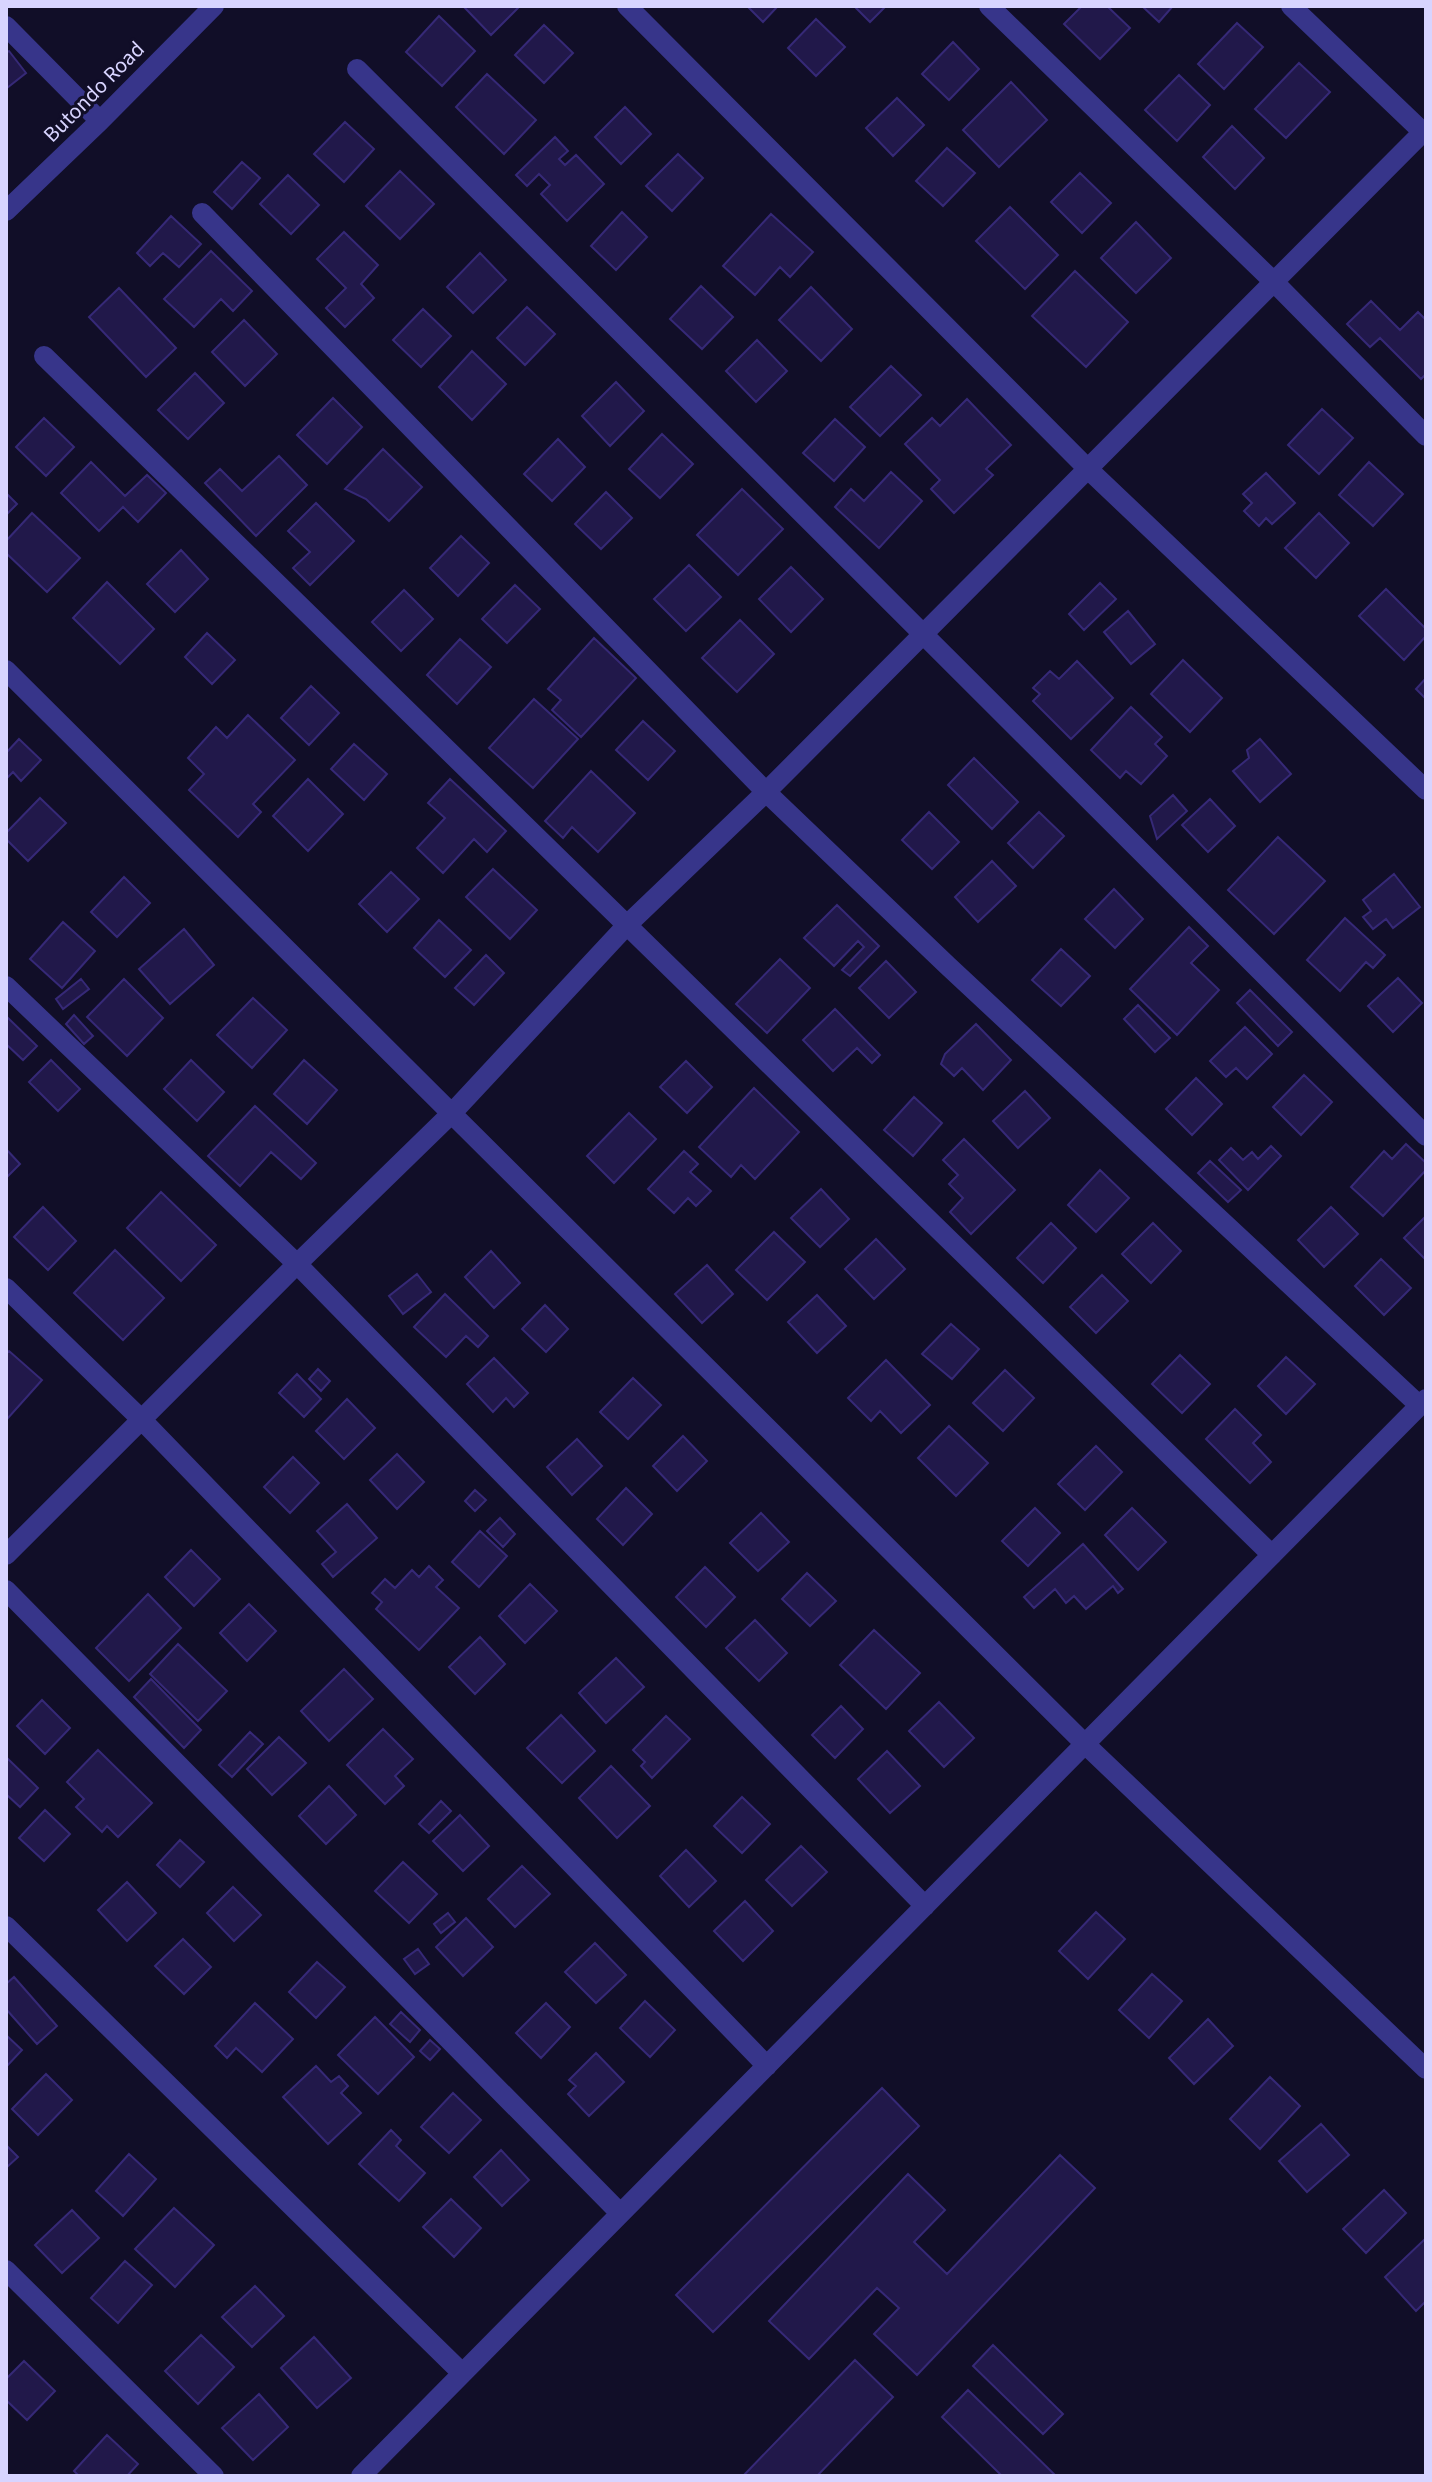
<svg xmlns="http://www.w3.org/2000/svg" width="1432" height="2482" viewBox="0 0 1432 2482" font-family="'Source Sans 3',sans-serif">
<rect width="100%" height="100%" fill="#110e28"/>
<path fill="#21184a" stroke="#362977" stroke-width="2" d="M 463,6 L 520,6 L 491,35 Z
M 747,6 L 778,6 L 763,22 Z
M 854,6 L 886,6 L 870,22 Z
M 1082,6 L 1107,6 L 1130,28 L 1100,59 L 1064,24 Z
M 1142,6 L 1173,6 L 1159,22 Z
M 439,16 L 475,51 L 442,86 L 406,52 Z
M 816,19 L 845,47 L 816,76 L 788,48 Z
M 1237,23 L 1263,47 L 1224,89 L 1198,64 Z
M 544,25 L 573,53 L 544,83 L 515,55 Z
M 953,42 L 979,69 L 949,100 L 922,74 Z
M 9,51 L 26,73 L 7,88 L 6,53 Z
M 1299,63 L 1330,92 L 1286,138 L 1255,109 Z
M 487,74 L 536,120 L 504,154 L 456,107 Z
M 1179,75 L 1210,105 L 1177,141 L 1145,110 Z
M 1011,82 L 1047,120 L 999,167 L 963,130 Z
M 897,98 L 924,125 L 893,156 L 866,128 Z
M 625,107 L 651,134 L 621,164 L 595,137 Z
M 345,122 L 374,149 L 344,182 L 314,154 Z
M 1232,126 L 1264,158 L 1235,189 L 1203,157 Z
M 555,137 L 568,151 L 559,159 L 565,165 L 576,155 L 604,184 L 567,221 L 541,194 L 550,185 L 539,174 L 527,186 L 516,175 Z
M 947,148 L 975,173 L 943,206 L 916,181 Z
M 678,154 L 703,178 L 672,211 L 646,186 Z
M 242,162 L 260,178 L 232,209 L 214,192 Z
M 400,171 L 434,204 L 400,239 L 366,206 Z
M 1080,173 L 1111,203 L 1082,233 L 1051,202 Z
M 288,175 L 319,205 L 291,234 L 260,204 Z
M 1010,207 L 1058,255 L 1025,289 L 976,241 Z
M 622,212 L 647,237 L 616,270 L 591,246 Z
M 771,214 L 813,252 L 790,277 L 780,267 L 755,295 L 723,266 Z
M 171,216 L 201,244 L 179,267 L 163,253 L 150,266 L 137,253 Z
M 1136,222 L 1171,258 L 1136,293 L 1101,258 Z
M 344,232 L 378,265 L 361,284 L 374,298 L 345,327 L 326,308 L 346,288 L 317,259 Z
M 211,251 L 252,291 L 233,311 L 221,299 L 194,327 L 164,299 Z
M 480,253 L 506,280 L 473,313 L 447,287 Z
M 1075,271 L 1128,322 L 1086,367 L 1032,316 Z
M 701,286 L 733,317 L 702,349 L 670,319 Z
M 811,287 L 852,329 L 821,361 L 779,320 Z
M 119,288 L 176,348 L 146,377 L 89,317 Z
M 1371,301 L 1400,330 L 1418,312 L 1426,320 L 1426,374 L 1421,379 L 1380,338 L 1370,347 L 1347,324 Z
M 527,307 L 555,334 L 525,365 L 497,338 Z
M 423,309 L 451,336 L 421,367 L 393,340 Z
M 244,320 L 277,354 L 245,386 L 212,352 Z
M 757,340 L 787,371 L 756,402 L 726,371 Z
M 472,351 L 506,384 L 472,420 L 439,387 Z
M 891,366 L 921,395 L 880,436 L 850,407 Z
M 195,373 L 224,403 L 188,439 L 158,410 Z
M 616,382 L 644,411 L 610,446 L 582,416 Z
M 333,398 L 362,427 L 327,464 L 297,435 Z
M 967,399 L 1011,445 L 986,469 L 993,475 L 954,513 L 931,489 L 940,480 L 905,444 L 932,418 L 940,426 Z
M 1322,409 L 1353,438 L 1319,474 L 1288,445 Z
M 44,418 L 74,447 L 46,476 L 16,447 Z
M 835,419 L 865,447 L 834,481 L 803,453 Z
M 662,434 L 693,464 L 660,498 L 629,469 Z
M 558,439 L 585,467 L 552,501 L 524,474 Z
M 383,449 L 422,487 L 389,521 L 366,499 L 345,489 Z
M 279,456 L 307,485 L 256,536 L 205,483 L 220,469 L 242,491 Z
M 91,462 L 125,496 L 147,475 L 166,493 L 138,522 L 123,507 L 99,531 L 61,493 Z
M 1369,462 L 1403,494 L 1373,526 L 1339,495 Z
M 891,472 L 922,501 L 879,548 L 835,507 L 851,489 L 864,501 Z
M 1266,473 L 1295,503 L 1272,524 L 1266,518 L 1259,526 L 1244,511 L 1252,503 L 1243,494 Z
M 742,489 L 783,529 L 738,575 L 697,535 Z
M 606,492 L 632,518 L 601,549 L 575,524 Z
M 6,493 L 17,504 L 6,515 Z
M 316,503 L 354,541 L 310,585 L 293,568 L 310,552 L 288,531 Z
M 32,513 L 80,558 L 47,592 L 6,553 L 6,541 Z
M 1319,513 L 1349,543 L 1316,578 L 1285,548 Z
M 461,536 L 489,563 L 458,596 L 430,568 Z
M 181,550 L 208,579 L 175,612 L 147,584 Z
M 689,565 L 721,597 L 686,631 L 654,599 Z
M 791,567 L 823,599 L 791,632 L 759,599 Z
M 107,582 L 154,629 L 120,664 L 73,618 Z
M 1100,583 L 1116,599 L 1084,630 L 1069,614 Z
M 515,585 L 540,609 L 507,643 L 482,619 Z
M 1386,589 L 1426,629 L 1426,636 L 1404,660 L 1359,616 Z
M 404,590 L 433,619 L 401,651 L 372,622 Z
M 1128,611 L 1155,644 L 1131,664 L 1104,632 Z
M 740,620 L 774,654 L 737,692 L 702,658 Z
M 207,633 L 235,660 L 212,684 L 185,657 Z
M 594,638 L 636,678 L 581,737 L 552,710 L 561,700 L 548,689 Z
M 460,639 L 491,667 L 457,704 L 427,675 Z
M 1183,660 L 1222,698 L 1190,732 L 1151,694 Z
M 1077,661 L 1113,698 L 1071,739 L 1033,701 L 1040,694 L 1033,688 L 1050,671 L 1059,679 Z
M 1426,678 L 1426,699 L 1416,689 Z
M 311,686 L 339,713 L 309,745 L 281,718 Z
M 534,699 L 578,739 L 533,788 L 489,748 Z
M 1131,707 L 1162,737 L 1155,744 L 1167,756 L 1141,784 L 1126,771 L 1120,778 L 1091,750 Z
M 248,715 L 295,760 L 253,804 L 261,812 L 238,837 L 189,790 L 204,774 L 188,758 L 216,727 L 227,738 Z
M 643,721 L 675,751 L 648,780 L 616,750 Z
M 19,739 L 41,760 L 21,781 L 13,772 L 6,779 L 6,753 Z
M 1260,739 L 1291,774 L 1260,802 L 1233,771 L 1249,758 L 1247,750 Z
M 354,744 L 387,774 L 364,800 L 331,769 Z
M 974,758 L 1018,802 L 992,829 L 948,785 Z
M 591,771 L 635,813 L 598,852 L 572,827 L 563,838 L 545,821 Z
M 308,779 L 343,814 L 308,851 L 273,816 Z
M 450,779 L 506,831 L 487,852 L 474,839 L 443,873 L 417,848 L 445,818 L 428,803 Z
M 1173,795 L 1187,811 L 1157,839 L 1150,816 Z
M 40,798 L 66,823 L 28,861 L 6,839 L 6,833 Z
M 1210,799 L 1235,826 L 1208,852 L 1182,825 Z
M 929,812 L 959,842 L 932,869 L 902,840 Z
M 1039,812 L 1064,836 L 1033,868 L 1008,843 Z
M 1278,837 L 1325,881 L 1274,934 L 1228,890 Z
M 992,861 L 1016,886 L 978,922 L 955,897 Z
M 493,869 L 537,910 L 510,939 L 466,897 Z
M 391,872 L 419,899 L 387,932 L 359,904 Z
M 1394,874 L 1420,907 L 1393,928 L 1386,919 L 1373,929 L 1363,917 L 1371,911 L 1363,900 Z
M 124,877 L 150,903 L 117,937 L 91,912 Z
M 1114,889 L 1143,919 L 1115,948 L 1085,919 Z
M 837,905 L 879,946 L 850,976 L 842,970 L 864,947 L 858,941 L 834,966 L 804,938 Z
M 1345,918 L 1385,955 L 1373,968 L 1366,962 L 1340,991 L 1307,960 Z
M 439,920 L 471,950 L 445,977 L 414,948 Z
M 63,922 L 95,951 L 62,988 L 30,959 Z
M 1189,927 L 1208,946 L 1191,963 L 1219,990 L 1177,1035 L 1130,989 Z
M 184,929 L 214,965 L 170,1004 L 139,969 Z
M 1061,949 L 1090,976 L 1061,1006 L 1032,980 Z
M 486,955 L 504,973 L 474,1005 L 455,988 Z
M 780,959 L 810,988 L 767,1033 L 736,1004 Z
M 886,961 L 916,992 L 889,1018 L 859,988 Z
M 1398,978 L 1422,1003 L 1393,1032 L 1368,1006 Z
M 81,979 L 89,989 L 63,1009 L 56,999 Z
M 124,979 L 163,1018 L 127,1056 L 87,1017 Z
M 1250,990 L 1292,1032 L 1278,1046 L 1237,1003 Z
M 253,998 L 287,1030 L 252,1068 L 217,1035 Z
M 1138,1005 L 1170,1038 L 1155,1052 L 1124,1019 Z
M 835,1009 L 880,1055 L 872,1063 L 857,1048 L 833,1071 L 803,1040 Z
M 74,1015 L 93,1036 L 84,1044 L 66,1024 Z
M 6,1016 L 37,1046 L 23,1060 L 6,1044 Z
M 976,1024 L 1011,1060 L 983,1090 L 962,1068 L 954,1076 L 941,1064 L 945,1054 Z
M 1245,1027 L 1272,1054 L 1247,1079 L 1236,1068 L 1226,1077 L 1210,1061 Z
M 51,1060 L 80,1089 L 58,1111 L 29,1082 Z
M 191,1060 L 224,1092 L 197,1121 L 164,1089 Z
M 304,1060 L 337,1090 L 307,1124 L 274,1094 Z
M 686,1061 L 712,1087 L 687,1113 L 660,1087 Z
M 1304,1075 L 1332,1102 L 1301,1135 L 1273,1107 Z
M 1196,1078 L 1222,1104 L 1192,1135 L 1166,1109 Z
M 754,1088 L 799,1132 L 755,1179 L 741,1165 L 731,1177 L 699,1147 Z
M 1025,1091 L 1050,1118 L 1018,1148 L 993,1121 Z
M 914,1097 L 942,1123 L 913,1156 L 884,1130 Z
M 255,1106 L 316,1163 L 301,1179 L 271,1152 L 240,1186 L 208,1156 Z
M 629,1113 L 656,1139 L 614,1183 L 587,1156 Z
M 964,1139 L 1015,1190 L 971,1234 L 950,1212 L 963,1198 L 949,1184 L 958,1175 L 943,1160 Z
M 1406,1144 L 1426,1163 L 1426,1170 L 1383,1216 L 1351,1187 L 1384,1151 L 1392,1159 Z
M 1271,1146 L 1281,1156 L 1248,1190 L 1219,1160 L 1231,1148 L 1243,1160 L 1252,1152 L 1258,1159 Z
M 6,1149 L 20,1164 L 6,1178 Z
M 684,1151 L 698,1164 L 690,1172 L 711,1191 L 696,1206 L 688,1198 L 674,1213 L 648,1189 Z
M 1210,1161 L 1241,1190 L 1228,1202 L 1198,1173 Z
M 1100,1170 L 1129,1198 L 1096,1232 L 1068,1205 Z
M 821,1189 L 849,1219 L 820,1247 L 791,1218 Z
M 161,1192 L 216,1245 L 181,1281 L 127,1228 Z
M 43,1207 L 76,1241 L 48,1270 L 14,1237 Z
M 1331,1207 L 1358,1234 L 1324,1267 L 1298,1240 Z
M 1426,1216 L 1426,1260 L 1404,1238 Z
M 1051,1223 L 1076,1248 L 1043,1283 L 1017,1258 Z
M 1153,1223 L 1181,1251 L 1151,1283 L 1122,1254 Z
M 774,1232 L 805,1262 L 767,1300 L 736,1270 Z
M 876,1239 L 905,1269 L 874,1299 L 845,1269 Z
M 115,1250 L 164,1298 L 123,1340 L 74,1293 Z
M 491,1251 L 520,1283 L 494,1308 L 465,1277 Z
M 1381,1259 L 1411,1288 L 1384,1315 L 1355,1286 Z
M 707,1265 L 733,1294 L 702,1323 L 675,1294 Z
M 417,1274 L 431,1292 L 403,1314 L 389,1296 Z
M 1102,1275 L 1128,1301 L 1096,1333 L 1070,1307 Z
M 445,1294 L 488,1336 L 478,1347 L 466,1336 L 446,1357 L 414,1327 Z
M 817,1295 L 846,1326 L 817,1353 L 788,1322 Z
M 545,1305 L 568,1329 L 546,1352 L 522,1329 Z
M 951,1324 L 979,1349 L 952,1379 L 922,1354 Z
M 9,1351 L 42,1380 L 8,1418 L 6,1416 L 6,1354 Z
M 1180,1355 L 1210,1384 L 1182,1413 L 1152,1384 Z
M 1286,1357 L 1315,1384 L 1286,1414 L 1258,1386 Z
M 494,1358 L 528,1393 L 514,1407 L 506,1398 L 493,1412 L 467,1384 Z
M 886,1360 L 930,1405 L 901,1433 L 880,1411 L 871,1421 L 848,1398 Z
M 318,1369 L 330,1381 L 321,1391 L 309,1379 Z
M 1005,1370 L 1034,1398 L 1003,1431 L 973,1403 Z
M 297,1374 L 321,1399 L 304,1417 L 279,1393 Z
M 633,1378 L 661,1405 L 628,1439 L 600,1412 Z
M 347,1399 L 375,1428 L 344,1459 L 316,1431 Z
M 1235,1409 L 1261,1435 L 1253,1443 L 1271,1462 L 1250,1483 L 1206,1439 Z
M 949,1426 L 988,1463 L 956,1496 L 918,1458 Z
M 683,1436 L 707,1461 L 677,1491 L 653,1466 Z
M 577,1439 L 602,1466 L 572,1495 L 547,1467 Z
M 1096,1446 L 1122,1472 L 1085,1510 L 1058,1484 Z
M 397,1454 L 424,1482 L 397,1509 L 370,1480 Z
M 293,1457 L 319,1483 L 290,1513 L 264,1487 Z
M 626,1488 L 652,1514 L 623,1545 L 597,1519 Z
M 475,1490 L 486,1500 L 475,1511 L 465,1501 Z
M 347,1504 L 377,1538 L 333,1577 L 322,1564 L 336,1552 L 317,1531 Z
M 1035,1508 L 1060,1533 L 1028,1566 L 1002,1541 Z
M 1132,1508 L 1166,1542 L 1138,1570 L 1105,1535 Z
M 761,1513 L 789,1542 L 758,1571 L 730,1543 Z
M 500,1518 L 515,1534 L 503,1547 L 487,1531 Z
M 480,1531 L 507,1556 L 479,1587 L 452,1562 Z
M 1083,1544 L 1123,1589 L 1118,1593 L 1113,1586 L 1086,1609 L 1074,1596 L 1066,1603 L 1055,1589 L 1034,1608 L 1024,1597 Z
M 191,1550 L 220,1579 L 194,1606 L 165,1577 Z
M 429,1566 L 443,1580 L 436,1587 L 459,1608 L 419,1650 L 376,1609 L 382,1602 L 372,1593 L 385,1579 L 395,1588 L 412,1570 L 419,1577 Z
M 705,1567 L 735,1597 L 706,1627 L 676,1597 Z
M 807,1573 L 836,1601 L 810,1626 L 782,1599 Z
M 530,1584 L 557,1611 L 525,1643 L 499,1616 Z
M 148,1594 L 181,1628 L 129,1681 L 96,1648 Z
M 249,1604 L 276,1631 L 247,1661 L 220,1633 Z
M 755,1620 L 787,1653 L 759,1681 L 726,1648 Z
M 874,1630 L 920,1673 L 886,1709 L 840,1665 Z
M 480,1637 L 505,1664 L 475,1694 L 449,1667 Z
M 178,1644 L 227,1691 L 198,1721 L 150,1674 Z
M 616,1658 L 644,1687 L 606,1723 L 579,1693 Z
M 344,1669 L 373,1699 L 329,1741 L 301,1711 Z
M 151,1679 L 201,1730 L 184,1748 L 134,1697 Z
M 42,1700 L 70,1728 L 45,1754 L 17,1726 Z
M 939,1702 L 974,1738 L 944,1767 L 909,1731 Z
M 841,1706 L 863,1729 L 835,1758 L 812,1735 Z
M 561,1715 L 595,1751 L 562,1783 L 527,1748 Z
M 666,1716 L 690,1739 L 652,1778 L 641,1766 L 645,1762 L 633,1750 Z
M 383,1729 L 413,1759 L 395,1776 L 404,1786 L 385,1804 L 347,1765 Z
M 250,1732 L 263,1744 L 232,1777 L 219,1765 Z
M 279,1737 L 306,1763 L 272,1795 L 247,1769 Z
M 98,1750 L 152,1803 L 118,1837 L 107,1826 L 102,1832 L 76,1807 L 84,1799 L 67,1782 Z
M 887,1751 L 920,1786 L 890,1813 L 858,1779 Z
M 6,1757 L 38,1788 L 20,1807 L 8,1796 L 6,1798 Z
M 611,1766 L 650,1806 L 617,1838 L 579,1798 Z
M 329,1786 L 356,1815 L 326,1844 L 299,1816 Z
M 742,1797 L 770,1824 L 742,1853 L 714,1826 Z
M 441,1801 L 451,1811 L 429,1833 L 419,1824 Z
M 45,1810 L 70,1834 L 44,1861 L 19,1838 Z
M 460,1815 L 489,1846 L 463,1871 L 433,1841 Z
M 180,1840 L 204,1862 L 180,1887 L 157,1865 Z
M 801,1846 L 827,1872 L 792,1906 L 766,1880 Z
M 686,1850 L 716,1881 L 689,1907 L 660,1876 Z
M 403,1862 L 437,1894 L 409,1923 L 375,1891 Z
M 522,1866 L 550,1894 L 515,1927 L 488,1899 Z
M 127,1882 L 156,1913 L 127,1941 L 98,1910 Z
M 233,1887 L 261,1915 L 234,1941 L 207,1913 Z
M 745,1901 L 773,1931 L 743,1961 L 714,1931 Z
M 1096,1912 L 1125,1939 L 1088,1979 L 1059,1951 Z
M 448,1913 L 455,1922 L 441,1933 L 434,1924 Z
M 466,1918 L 493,1947 L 463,1976 L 436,1947 Z
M 183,1939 L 211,1967 L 184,1994 L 155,1966 Z
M 595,1943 L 626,1975 L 596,2003 L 565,1972 Z
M 418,1949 L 429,1964 L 415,1974 L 404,1959 Z
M 317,1962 L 345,1987 L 316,2018 L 289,1992 Z
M 1152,1974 L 1182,2001 L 1149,2038 L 1119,2010 Z
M 14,1977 L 57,2026 L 37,2044 L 6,2009 L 6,1984 Z
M 645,2001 L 675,2030 L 650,2057 L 620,2028 Z
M 255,2003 L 293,2039 L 262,2072 L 236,2048 L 227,2058 L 215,2046 Z
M 546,2003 L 570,2027 L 541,2058 L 516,2033 Z
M 401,2012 L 420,2030 L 410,2042 L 390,2024 Z
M 375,2017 L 414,2057 L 378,2094 L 338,2055 Z
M 1208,2019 L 1233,2046 L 1194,2084 L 1169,2058 Z
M 6,2035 L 22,2050 L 6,2067 Z
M 430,2040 L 440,2049 L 430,2060 L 420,2051 Z
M 596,2053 L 624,2082 L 589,2116 L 568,2094 L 576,2086 L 569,2080 Z
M 316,2066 L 331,2082 L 339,2076 L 348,2086 L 341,2093 L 361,2113 L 328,2144 L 283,2097 Z
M 46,2074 L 72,2100 L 38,2135 L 12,2109 Z
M 1270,2077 L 1300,2106 L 1260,2149 L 1230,2119 Z
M 882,2088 L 919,2126 L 713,2332 L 676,2295 Z
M 453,2093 L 481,2120 L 449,2153 L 421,2127 Z
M 1321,2124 L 1349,2155 L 1307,2192 L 1279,2161 Z
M 391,2130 L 401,2140 L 396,2146 L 425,2173 L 399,2201 L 359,2164 Z
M 6,2145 L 18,2157 L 6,2168 Z
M 501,2150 L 529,2180 L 502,2206 L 474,2177 Z
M 129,2154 L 156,2179 L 123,2216 L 96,2191 Z
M 1060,2155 L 1095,2188 L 917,2375 L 874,2334 L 899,2308 L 877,2288 L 809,2359 L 769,2321 L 908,2174 L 945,2210 L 914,2242 L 947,2274 Z
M 1384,2190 L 1406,2213 L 1366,2253 L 1343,2229 Z
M 451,2199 L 481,2228 L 454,2257 L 423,2227 Z
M 174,2208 L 214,2245 L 175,2287 L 135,2249 Z
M 72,2210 L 99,2238 L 62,2273 L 35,2245 Z
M 1426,2238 L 1426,2301 L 1416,2311 L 1385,2277 Z
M 125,2261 L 152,2285 L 118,2323 L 91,2298 Z
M 255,2286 L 284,2316 L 252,2347 L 222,2317 Z
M 201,2335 L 234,2367 L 198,2404 L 165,2371 Z
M 314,2337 L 351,2378 L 317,2408 L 281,2368 Z
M 993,2345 L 1063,2414 L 1043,2434 L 973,2366 Z
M 855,2360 L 893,2397 L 817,2476 L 743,2476 Z
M 24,2361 L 55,2391 L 27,2420 L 6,2400 L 6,2379 Z
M 968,2390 L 1056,2476 L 1002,2476 L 942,2417 Z
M 259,2394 L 288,2427 L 253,2460 L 222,2428 Z
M 107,2435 L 138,2464 L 127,2476 L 79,2476 L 74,2471 Z"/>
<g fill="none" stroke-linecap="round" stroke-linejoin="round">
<path stroke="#37358a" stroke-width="20" d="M 627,6 L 1088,469 L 1426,790
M 989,6 L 1274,282 L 1426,436
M 1291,6 L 1426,135
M 6,26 L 100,121
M 357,69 L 1426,1136
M 6,211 L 100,121 L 214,6
M 202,213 L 766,792 L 948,966 L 1420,1406
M 44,356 L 1272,1555
M 6,670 L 1085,1744 L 1426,2069
M 6,986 L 297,1264 L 925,1906
M 6,1288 L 141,1419 L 767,2066
M 6,1555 L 297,1264 L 453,1112 L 627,925 L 766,792 L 1423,132
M 6,1590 L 620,2213
M 6,1926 L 462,2373
M 6,2270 L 214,2476
M 361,2476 L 1426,1399"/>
</g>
<g text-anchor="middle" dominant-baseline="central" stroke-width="6" stroke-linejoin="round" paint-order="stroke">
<g font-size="22" fill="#d8d4ff" stroke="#110e28">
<text transform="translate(94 92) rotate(-45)">Butondo Road</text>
</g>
</g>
<rect width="1432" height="2482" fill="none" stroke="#d8d4ff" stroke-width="16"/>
</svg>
